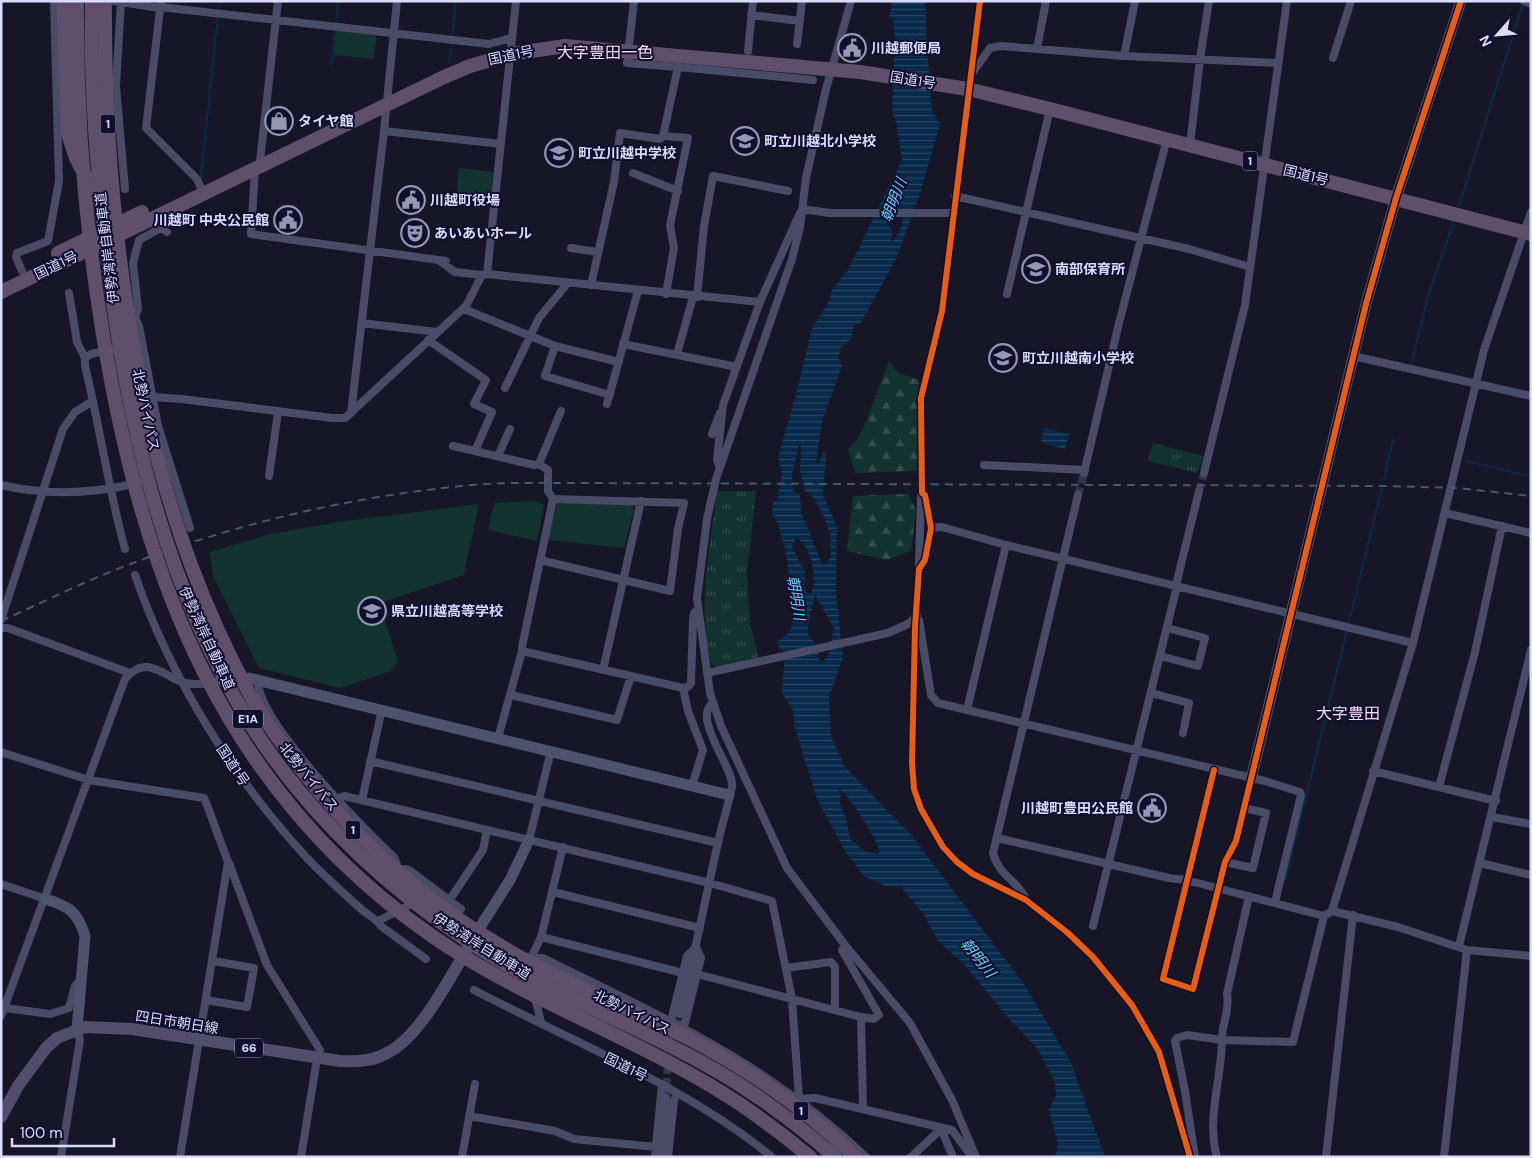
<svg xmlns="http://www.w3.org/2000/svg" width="1532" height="1158" viewBox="0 0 1532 1158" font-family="'DM Sans','Noto Sans JP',sans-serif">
<defs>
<pattern id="grass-tufts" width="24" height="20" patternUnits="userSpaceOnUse" patternTransform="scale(1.25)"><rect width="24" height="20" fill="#12332f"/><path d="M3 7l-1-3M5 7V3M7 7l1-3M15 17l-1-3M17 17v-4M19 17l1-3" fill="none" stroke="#34504e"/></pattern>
<pattern id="forest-firs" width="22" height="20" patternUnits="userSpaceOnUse" patternTransform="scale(1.25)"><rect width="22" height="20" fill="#12332f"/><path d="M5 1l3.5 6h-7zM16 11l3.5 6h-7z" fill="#34504e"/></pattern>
<pattern id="water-rules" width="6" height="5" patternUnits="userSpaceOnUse" patternTransform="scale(1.25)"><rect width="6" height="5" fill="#07294a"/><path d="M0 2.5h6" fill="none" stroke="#2b4765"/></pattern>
</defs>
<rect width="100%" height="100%" fill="#161626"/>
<path fill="url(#grass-tufts)" d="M 1153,443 L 1203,456 L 1198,473 L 1148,461 Z
M 717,491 L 756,491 L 747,574 L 750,624 L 759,657 L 718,668 L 711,663 C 697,607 710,547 717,491 Z"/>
<path fill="url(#forest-firs)" d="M 889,361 L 898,373 L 919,380 L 917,471 L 855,473 L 848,450 L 861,434 Z
M 908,494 L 916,510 L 911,551 L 887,560 L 847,551 L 853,496 Z"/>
<path fill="#12332f" d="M 336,28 L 377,33 L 374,59 L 334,55 Z
M 459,168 L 493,172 L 490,204 L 456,200 Z
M 534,501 L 544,505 L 537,541 L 488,530 L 494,503 Z
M 557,503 L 631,505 L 634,509 L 624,548 L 548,540 Z
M 479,504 L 464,575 L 380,603 L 398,662 L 391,671 L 340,688 L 259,668 L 213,576 L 210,552 L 270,534 L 338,522 Z"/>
<path fill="url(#water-rules)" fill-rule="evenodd" d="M 892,1 L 926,1 L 926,36 L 932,110 L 940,124 L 919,197 L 896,259 L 861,323 L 854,325 L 851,339 L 841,347 L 838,358 L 842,366 L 822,421 L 816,464 L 819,463 L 824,450 L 826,457 L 823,494 L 837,527 L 836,591 L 843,657 L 829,697 L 831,737 L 845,767 L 912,836 L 1024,984 L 1071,1063 L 1105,1157 L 1055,1157 L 1058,1144 L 1049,1110 L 1056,1095 L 1055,1082 L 1037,1048 L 1010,1020 L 963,963 L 938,941 L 924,915 L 901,887 L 887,887 L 864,876 L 846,853 L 817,799 L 795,728 L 793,710 L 782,693 L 785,652 L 779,648 L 777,642 L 790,632 L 793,621 L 793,598 L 785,548 L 777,522 L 772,514 L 773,503 L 778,497 L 782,473 L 778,457 L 795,398 L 812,329 L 829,301 L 832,290 L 848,270 L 902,160 L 896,122 L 892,113 L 895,36 L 893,18 L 889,19 ZM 902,207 C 905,219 901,229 895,240 L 890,241 L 893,232 L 889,225 ZM 799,445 L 801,447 L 800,470 L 805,491 L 813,497 L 824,517 L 831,537 L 831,557 L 823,566 L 801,512 L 800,494 L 793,492 L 792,475 ZM 796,538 C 809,543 814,568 814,580 C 814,585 812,587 812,592 L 807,595 L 804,586 L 805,572 L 792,548 ZM 815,595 L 834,628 L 829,652 L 824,661 L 820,661 L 816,645 L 808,634 L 808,626 ZM 838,788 C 855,802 871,831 880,851 L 877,854 L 865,851 L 850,839 L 846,817 L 840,804 L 841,795 Z
M 1044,428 L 1069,434 L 1065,449 L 1041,442 Z"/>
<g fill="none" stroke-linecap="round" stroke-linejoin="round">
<path stroke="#07294a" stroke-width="2" d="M 219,11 L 220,1
M 336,24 L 338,1
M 452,37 L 456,1
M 449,63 L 452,43
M 331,65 L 335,30
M 201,176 L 218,15
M 1459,206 L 1523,3
M 1411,365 L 1429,293 L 1454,221
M 1467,461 L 1531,477
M 1384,479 L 1393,440
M 1348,626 L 1382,488
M 1285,881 L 1347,631"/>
<path stroke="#333447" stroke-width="8" stroke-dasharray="8 4" stroke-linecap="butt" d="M 1199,491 L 1204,473
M 1078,495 L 1084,473
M 666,1098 L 668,1056 L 680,1014"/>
<path stroke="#4a4c67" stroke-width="8" d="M 114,1 L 160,8
M 121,1 L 116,86 L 125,189
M 161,1 L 146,128 L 197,179 L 200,186
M 634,1 L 627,63 L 678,67 L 663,136
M 851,1 L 826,89 L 806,178 L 800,227 L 792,259 L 716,479 L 707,519 L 697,598 L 710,693 L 721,726 L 787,868 L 845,945 L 910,1023 L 952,1100 L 976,1157
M 980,1 L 942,311 L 921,398 L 922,493 L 925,495 L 931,528 L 925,560 L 919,569 L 915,627 L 912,763 L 914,789 L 921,809 L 943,847 L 957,862 L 973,874 L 1026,900 L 1068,933 L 1093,957 L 1132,1005 L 1159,1052 L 1190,1157
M 1524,1 L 1531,4
M 160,7 L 489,44 L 511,38
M 751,15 L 800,21
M 797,44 L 802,1
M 1037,49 L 1046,1
M 748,51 L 753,1
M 1124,56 L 1135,1
M 1333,58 L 1351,1
M 678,67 L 813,80
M 971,75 L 990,48 L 1001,46 L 1124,56 L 1277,63
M 384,131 L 501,144
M 1190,145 L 1200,59 L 1209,1
M 260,161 L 278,1
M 255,168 L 251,234 L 446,261
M 633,173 L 678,191
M 955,196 L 1189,249 L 1250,267
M 802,209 L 830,213 L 953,213
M 571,248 L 597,252
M 440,261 L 455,272 L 482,275
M 22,271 L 16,257 L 17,253 L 48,241 L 59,181 L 54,1
M 487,274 L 516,1
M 591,285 L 614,182 L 620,133 L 660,139 L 663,136 L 688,138 L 670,225 L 674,248 L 666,294
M 69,293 L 77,342 L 85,358 L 85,366 C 100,427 108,488 125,549
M 1007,294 L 1050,109
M 697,297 L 704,226 L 713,176 L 788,191
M 464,309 L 555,346 L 619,362
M 128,316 L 135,317 L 139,326 L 158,426 L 190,528
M 135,317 L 138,309 L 133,263 L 139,240 L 161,228 L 167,232
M 361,323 L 437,332
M 428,340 L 486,380 L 474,404 L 492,412 L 475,451 L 534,465 L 539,464 L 561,411
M 623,344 L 737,367
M 555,346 L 545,376 L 610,395
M 677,354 L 693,297
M 1353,356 L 1531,396
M 85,358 L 91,354 L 123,347
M 505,388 L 539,318 L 567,284
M 152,397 L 182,399 L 332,418 L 345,418 L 466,306 L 482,275 L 487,274 L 760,302
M 607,404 L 638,291
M 351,413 L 384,131 L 397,1
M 712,434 L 720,413
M 453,446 L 475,451
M 498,456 L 510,429
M 539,464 L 548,470 L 548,491 L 553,499
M 984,465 L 1085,470
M 719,466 L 717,459 L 723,405 L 760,302 L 800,213
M 1084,473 L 1119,323 L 1167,139
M 1204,473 L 1245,305 L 1287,1
M 269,476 L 278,412
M 1,485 C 47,496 91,494 138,483
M 1445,513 L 1531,533
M 931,528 L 942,527 L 1006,545 L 1413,643
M 919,567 L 921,496
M 135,575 C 171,679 232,776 306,857 C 323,875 342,892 361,909 C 368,915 377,919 381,926 L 426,959
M 1176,585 L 1199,491
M 1,620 L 63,429 L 75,412 L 93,401
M 919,620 L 931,695 L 938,703 L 1265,781 L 1300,792 L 1301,795 L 1275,902
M 1,628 L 8,628 L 130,673
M 522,651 L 683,688 L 688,687 L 691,683 L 693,620 L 694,613 L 698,610
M 1160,656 L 1198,666 L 1205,638 L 1167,628
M 603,670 L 641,501
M 707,673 L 888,633 L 910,623 L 917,615
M 258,680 C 256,719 363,829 394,857 L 397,865 L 396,871 L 404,869 L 409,870 L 461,909
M 683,688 L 688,711 L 703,750 L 692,786
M 1151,693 L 1189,703 L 1183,733
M 511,695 L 617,720 L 631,676
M 967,710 L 1006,545
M 498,738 L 522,651 L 522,647 L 553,499 L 684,503 L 678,529 L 670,591 L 540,560
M 1,752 L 89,780 L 204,798 L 207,805 L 228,862 L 180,1157
M 370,761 L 718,843
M 1214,770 L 1163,979 L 1193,989 L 1225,862 L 1236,841 L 1251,779
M 1373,771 L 1496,801
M 1439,787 L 1475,652 L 1502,526
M 336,799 L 344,796 L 710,883 L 772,901 L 792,999 L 799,1099
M 362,800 L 382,709
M 1492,817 L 1531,824
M 997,838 L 1169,878 L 1186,880 L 1324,916
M 529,840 L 551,751
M 1225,862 L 1253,868 L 1266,813 L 1244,808
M 229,863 L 267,965 L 320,1050
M 1480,863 L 1531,875
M 1,884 L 46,899
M 553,892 L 700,928
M 1026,899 C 1016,879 999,876 993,853 L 1078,495
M 449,901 L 483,850 L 487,830
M 1332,911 L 1398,927 L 1467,950 L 1531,956
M 378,921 L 416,902
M 1093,926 L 1177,586
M 541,937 L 683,973
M 845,945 L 842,950 L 879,1015 L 874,1019 L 861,1017
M 1459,946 L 1531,650
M 527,957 L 543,958 C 662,1017 768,1063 866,1157
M 530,960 L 541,937 L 563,847
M 786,968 L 831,962 L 835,967 L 835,1010
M 697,974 L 861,1017 L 863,1109
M 474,990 C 573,1042 684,1085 772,1157
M 534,994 L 541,1022
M 206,1000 L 247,1007 L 254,968 L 213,961
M 5,1008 L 50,1014 L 69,1008 L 75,986 L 81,979
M 680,1014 C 694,957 705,900 718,843 C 722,824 728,806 732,787 C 735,769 691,718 713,703
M 1,1016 L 125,679 C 147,652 165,678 185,683 C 198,686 215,682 229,680
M 671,1021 L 687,956 L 696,947
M 684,1027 L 701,958 L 696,947
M 799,1099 L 815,1098 L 952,1130 L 972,1157
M 469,1116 L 555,1131 L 574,1139 L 656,1147
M 941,1129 L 953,1157
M 61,1157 L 80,1040 L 77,1029
M 301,1157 L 317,1059
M 462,1157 L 475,1084
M 655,1157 L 662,1084
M 661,1157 L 666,1098
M 668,1157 L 674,1100 L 677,1093
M 911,1157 L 941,1129
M 1195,1157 L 1185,1091 L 1175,1041 L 1177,1038 L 1187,1035 L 1222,1040 L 1293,1042 L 1324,916 L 1332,911 L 1413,643 L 1484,350 L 1531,212
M 1217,1157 C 1206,1120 1222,1077 1222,1039 C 1222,1023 1230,1011 1227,994 L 1249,896
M 1326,1157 L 1353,915
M 1444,1157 L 1467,950"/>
<path stroke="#4e526c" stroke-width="11" d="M 249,678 L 729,795
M 1251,779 L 1366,304 L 1396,198 L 1461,1
M 46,899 C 70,907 77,911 85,936 L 77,1029
M 477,932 L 510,880 L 529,840"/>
<path stroke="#534d6c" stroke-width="12" d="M 1,1117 L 18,1086 L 46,1048 L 57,1038 L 85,1027 L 132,1029 L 340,1061 C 358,1062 374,1061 389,1052 C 423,1034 455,968 476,934"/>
<path stroke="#5f4f6b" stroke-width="14" d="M 63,1 L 68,134 L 76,158 L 101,206
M 105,1 C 104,140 117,277 146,413
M 58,253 L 142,212
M 1,292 L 444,77 L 470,66 L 511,54 L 565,46 L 860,72 L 968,89 L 1050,109 L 1531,234
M 255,704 C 320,806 405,892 511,952 C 568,985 631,1009 690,1039 C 749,1070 807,1110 855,1157"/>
<path stroke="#425d6c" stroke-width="2" stroke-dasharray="8 6" stroke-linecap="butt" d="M 1,621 C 39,604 77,585 115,570 C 228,525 351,496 472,485 C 508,482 545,483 582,483 L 1387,486 L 1458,488 L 1531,496"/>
<path stroke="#5f4f6b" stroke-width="14" d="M 77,1 C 76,113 85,225 103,335 C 143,578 222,790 432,936 C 514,993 608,1027 694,1076 C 736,1099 774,1127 810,1157
M 92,1 C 90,81 96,160 105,240 C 124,409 161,583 253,728 C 309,815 384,885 469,942 C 542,990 625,1020 701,1062 C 749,1088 794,1121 835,1157
M 146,413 C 171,519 202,608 255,704"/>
<defs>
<path id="cycleway" d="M 980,1 L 942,311 L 921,398 L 922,493 L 925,495 L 931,528 L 925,560 L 919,569 L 915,627 L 912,763 L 914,789 L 921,809 L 943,847 L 957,862 L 973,874 L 1026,900 L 1068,933 L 1093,957 L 1132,1005 L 1159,1052 L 1190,1157
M 1214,770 L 1163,979 L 1193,989 L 1225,862 L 1236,841 L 1366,304 L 1396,198 L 1461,1"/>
</defs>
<use href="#cycleway" stroke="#100f2d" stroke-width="9"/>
<use href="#cycleway" stroke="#e95d12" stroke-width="6"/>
</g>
<defs>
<symbol id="civic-ring" viewBox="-11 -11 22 22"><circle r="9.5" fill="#100f2d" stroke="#9597b3" stroke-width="1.5"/><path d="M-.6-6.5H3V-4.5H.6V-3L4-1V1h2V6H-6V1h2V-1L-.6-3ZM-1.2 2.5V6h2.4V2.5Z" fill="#9597b3"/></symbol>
<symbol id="shop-ring" viewBox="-11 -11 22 22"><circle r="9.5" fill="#100f2d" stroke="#9597b3" stroke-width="1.5"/><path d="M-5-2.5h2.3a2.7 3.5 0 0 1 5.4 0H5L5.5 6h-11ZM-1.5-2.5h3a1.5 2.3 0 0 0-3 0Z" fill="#9597b3"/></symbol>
<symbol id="school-ring" viewBox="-11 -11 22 22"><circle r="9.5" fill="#100f2d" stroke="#9597b3" stroke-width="1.5"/><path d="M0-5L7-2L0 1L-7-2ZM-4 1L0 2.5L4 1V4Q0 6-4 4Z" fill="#9597b3"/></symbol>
<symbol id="theatre-ring" viewBox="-11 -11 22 22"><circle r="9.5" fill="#100f2d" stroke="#9597b3" stroke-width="1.5"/><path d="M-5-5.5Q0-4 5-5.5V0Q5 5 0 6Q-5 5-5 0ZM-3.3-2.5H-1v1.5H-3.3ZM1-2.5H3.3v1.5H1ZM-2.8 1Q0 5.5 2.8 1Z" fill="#9597b3"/></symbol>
</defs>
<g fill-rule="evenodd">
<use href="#civic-ring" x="836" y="32" width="32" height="32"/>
<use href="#shop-ring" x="263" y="105" width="32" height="32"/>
<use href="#school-ring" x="729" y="125" width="32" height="32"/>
<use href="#school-ring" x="543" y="137" width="32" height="32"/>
<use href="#civic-ring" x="395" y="184" width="32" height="32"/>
<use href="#civic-ring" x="272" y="204" width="32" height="32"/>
<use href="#theatre-ring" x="399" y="217" width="32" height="32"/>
<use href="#school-ring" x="1020" y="253" width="32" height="32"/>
<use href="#school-ring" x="987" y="342" width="32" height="32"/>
<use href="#school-ring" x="356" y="595" width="32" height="32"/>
<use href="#civic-ring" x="1136" y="792" width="32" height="32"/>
</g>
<g text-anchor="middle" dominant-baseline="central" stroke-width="4" stroke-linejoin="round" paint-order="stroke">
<g fill="#100f2d" stroke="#9d9ec0" stroke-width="1">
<rect x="100.5" y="114.5" width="15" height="19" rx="4"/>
<rect x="1242.5" y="151.5" width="15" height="19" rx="4"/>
<rect x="233" y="709.5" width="30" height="19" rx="4"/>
<rect x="345.5" y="820.5" width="15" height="19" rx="4"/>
<rect x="235" y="1038.5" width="28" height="19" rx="4"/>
<rect x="793.5" y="1101.5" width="15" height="19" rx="4"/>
</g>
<g font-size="12" font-weight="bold" fill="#dadcff">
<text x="108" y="124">1</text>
<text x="1250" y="161">1</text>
<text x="248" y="719">E1A</text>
<text x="353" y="830">1</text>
<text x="249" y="1048">66</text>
<text x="801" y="1111">1</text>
</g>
<g font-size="14" font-weight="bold" fill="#dadcff" stroke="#100f2d" text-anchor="start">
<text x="871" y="48">川越郵便局</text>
<text x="298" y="121">タイヤ館</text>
<text x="764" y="141">町立川越北小学校</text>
<text x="578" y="153">町立川越中学校</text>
<text x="430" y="200">川越町役場</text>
<text x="269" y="220" text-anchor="end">川越町 中央公民館</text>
<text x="434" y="233">あいあいホール</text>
<text x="1055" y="269">南部保育所</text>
<text x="1022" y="358">町立川越南小学校</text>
<text x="391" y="611">県立川越高等学校</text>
<text x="1133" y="808" text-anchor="end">川越町豊田公民館</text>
</g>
<g font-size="14" fill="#dadcff" stroke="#100f2d">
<text transform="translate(511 55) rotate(-12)">国道1号</text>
<text transform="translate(913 80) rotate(9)">国道1号</text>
<text transform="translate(1306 175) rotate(14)">国道1号</text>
<text transform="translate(107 248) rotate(-97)">伊勢湾岸自動車道</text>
<text transform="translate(56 265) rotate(-26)">国道1号</text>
<text transform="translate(146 410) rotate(78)">北勢バイパス</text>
<text transform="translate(207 638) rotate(65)">伊勢湾岸自動車道</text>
<text transform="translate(233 765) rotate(56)">国道1号</text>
<text transform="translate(309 777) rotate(51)">北勢バイパス</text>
<text transform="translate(482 946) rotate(32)">伊勢湾岸自動車道</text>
<text transform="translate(632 1012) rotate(26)">北勢バイパス</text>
<text transform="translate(177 1022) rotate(9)">四日市朝日線</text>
<text transform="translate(626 1067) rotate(26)">国道1号</text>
</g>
<g font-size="15" font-style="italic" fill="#68cfff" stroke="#100f2d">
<text transform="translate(894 200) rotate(-69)">朝明川</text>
<text transform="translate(796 598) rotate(81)">朝明川</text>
<text transform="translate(978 958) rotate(51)">朝明川</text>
</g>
<g font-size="16" fill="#ffdcf7" stroke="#100f2d">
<text x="605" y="52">大字豊田一色</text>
<text x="1348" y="713">大字豊田</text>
</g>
</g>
<rect width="1532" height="1158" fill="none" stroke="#dadcff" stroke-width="5"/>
<g transform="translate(1497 35) rotate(243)" stroke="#100f2d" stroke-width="4" paint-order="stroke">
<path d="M0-4L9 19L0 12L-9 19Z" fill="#dadcff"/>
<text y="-8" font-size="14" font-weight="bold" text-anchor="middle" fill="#dadcff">N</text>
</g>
<path d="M12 1138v8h102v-8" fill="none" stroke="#dadcff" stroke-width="2.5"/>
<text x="20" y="1138" font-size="15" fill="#dadcff" stroke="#100f2d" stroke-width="4" paint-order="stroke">100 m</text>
</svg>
